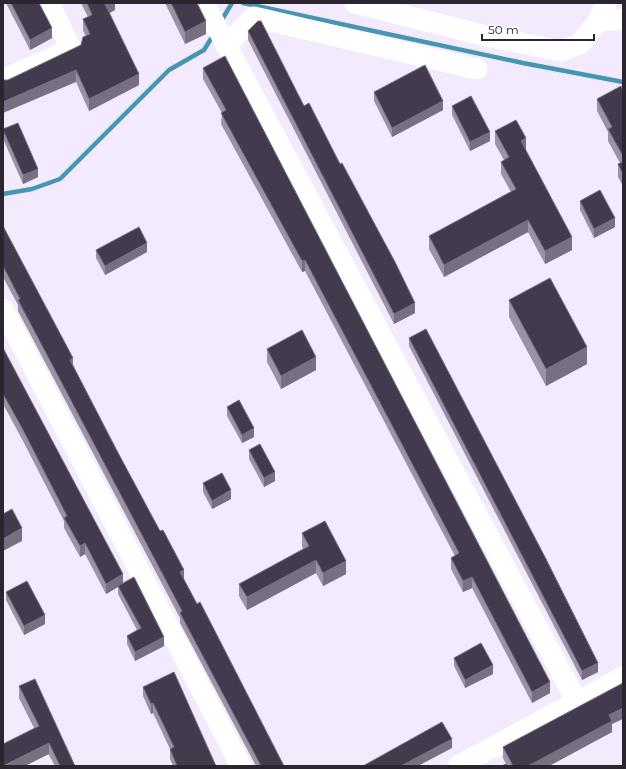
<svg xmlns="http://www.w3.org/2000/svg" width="626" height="769" viewBox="0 0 626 769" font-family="Montserrat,sans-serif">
<rect width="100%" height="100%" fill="#f4eafe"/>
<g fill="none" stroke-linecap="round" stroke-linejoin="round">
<path stroke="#4695b1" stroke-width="4.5" d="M 243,3 L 523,63 L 623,82
M 220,23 L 232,3
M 3,194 L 32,189 L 60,179 L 169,70 L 204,50 L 214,34"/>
<path stroke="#fff" stroke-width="21" d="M 204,3 L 577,702
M 355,3 L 486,36 L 561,51 L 580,44 L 598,21 L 606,3
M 598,21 L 623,19
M 226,46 L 254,17 L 477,69
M 3,80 L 71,49 L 49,3
M 3,309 L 241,766
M 458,766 L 623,677"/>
</g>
<path fill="#9c92a6" d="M 6,3 L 39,3 L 52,38 L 30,50 Z
M 81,3 L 115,3 L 115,10 L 110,13 L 139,85 L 89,111 L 76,82 L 8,80 L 81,45 L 86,36 L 83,31 L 83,19 L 88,17 Z
M 165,3 L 197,3 L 206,34 L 185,44 Z
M 248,31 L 304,106 L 415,313 L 394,324 L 248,40 Z
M 203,68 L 550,693 L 532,703 L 472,588 L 463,592 L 451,569 L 451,558 L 455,556 L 305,271 L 302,272 L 221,124 L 222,113 L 203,79 Z
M 623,91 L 623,186 L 618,177 L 618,164 L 620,163 L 608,141 L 608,132 L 597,111 L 597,99 Z
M 374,92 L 443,110 L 392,137 L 374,101 Z
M 452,106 L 490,141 L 470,151 L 452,115 Z
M 3,129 L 38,177 L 23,184 L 3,139 Z
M 495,131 L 526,151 L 572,250 L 545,264 L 528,232 L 444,277 L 429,249 L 429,236 L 511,192 L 501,174 L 501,162 L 504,160 L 495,144 Z
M 580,201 L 615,227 L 594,238 L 580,210 Z
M 3,226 L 73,365 L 184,580 L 284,766 L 256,766 L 180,623 L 180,618 L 18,311 L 18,305 L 3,277 Z
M 96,250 L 147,252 L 105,275 L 96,258 Z
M 509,300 L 587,364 L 546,386 L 509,317 Z
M 409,338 L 598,672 L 582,680 L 409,346 Z
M 3,348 L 123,583 L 164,646 L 135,661 L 127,644 L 127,636 L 137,630 L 118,594 L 118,587 L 106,594 L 85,554 L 80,557 L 64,528 L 64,521 L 23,441 L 3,404 Z
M 267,349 L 316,370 L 281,389 L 267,362 Z
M 227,407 L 254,437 L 242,443 L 227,416 Z
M 249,450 L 275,481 L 264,487 L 249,459 Z
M 203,483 L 231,499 L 212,509 L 203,492 Z
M 302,533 L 346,574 L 323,586 L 316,573 L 247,610 L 239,596 L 239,584 L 303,549 L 302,546 Z
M 6,592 L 45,624 L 24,635 L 6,600 Z
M 454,658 L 493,674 L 465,688 L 454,666 Z
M 19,686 L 75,766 L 55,766 L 34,728 L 19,698 Z
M 143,687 L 216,766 L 173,766 L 170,759 L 170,749 L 153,713 L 151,714 L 143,696 Z
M 612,724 L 612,732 L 549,766 L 502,766 L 506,764 L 503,758 L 503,747 Z"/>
<path fill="#796f83" d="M 107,3 L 115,3 L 115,10 L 105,15 L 105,4 Z
M 206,21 L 206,34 L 185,44 L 185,32 Z
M 52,28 L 52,38 L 30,50 L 30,40 Z
M 76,70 L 76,82 L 3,113 L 3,102 Z
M 139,74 L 139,85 L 89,111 L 89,99 Z
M 443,101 L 443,110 L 392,137 L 392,128 Z
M 490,132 L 490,141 L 470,151 L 470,142 Z
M 526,138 L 526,151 L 521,154 L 521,141 Z
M 38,169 L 38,177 L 23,184 L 23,175 Z
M 615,218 L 615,227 L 594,238 L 594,229 Z
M 528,220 L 528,232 L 444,277 L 444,265 Z
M 572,237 L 572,250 L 545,264 L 545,251 Z
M 147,243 L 147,252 L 105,275 L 105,266 Z
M 305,260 L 305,271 L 302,272 L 302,261 Z
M 415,303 L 415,313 L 394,324 L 394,314 Z
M 587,347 L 587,364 L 546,386 L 546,369 Z
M 316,357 L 316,370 L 281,389 L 281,376 Z
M 73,358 L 73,369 L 70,360 Z
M 254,428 L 254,437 L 242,443 L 242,435 Z
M 275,472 L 275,481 L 264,487 L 264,478 Z
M 231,490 L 231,499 L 212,509 L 212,501 Z
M 22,528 L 22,541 L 3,551 L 3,539 Z
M 85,543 L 85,554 L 80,557 L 80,546 Z
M 316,560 L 316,573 L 247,610 L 247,597 Z
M 346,561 L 346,574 L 323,586 L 323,573 Z
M 184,570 L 184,581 L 180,572 Z
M 123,574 L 123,585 L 118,586 L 118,587 L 106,594 L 106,584 Z
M 472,577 L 472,588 L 463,592 L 463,581 Z
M 45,615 L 45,624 L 24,635 L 24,626 Z
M 164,637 L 164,646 L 135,661 L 135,652 Z
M 598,663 L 598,672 L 582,680 L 582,671 Z
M 493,665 L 493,674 L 465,688 L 465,680 Z
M 550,682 L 550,693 L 532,703 L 532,692 Z
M 153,703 L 153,713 L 151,714 L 151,704 Z
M 623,708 L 623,719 L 612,724 L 612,732 L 549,766 L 528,766 L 609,715 Z
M 452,739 L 452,748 L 418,766 L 401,766 Z
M 49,743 L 49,754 L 25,766 L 3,766 Z"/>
<path fill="#443a4e" stroke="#796f83" d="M 11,3 L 39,3 L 52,28 L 30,40 Z
M 87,3 L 107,3 L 105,4 L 139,74 L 89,99 L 76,70 L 3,102 L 3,80 L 8,80 L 81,45 L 83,37 L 90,34 L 83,19 L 92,15 Z
M 171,3 L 197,3 L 206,21 L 185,32 Z
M 258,21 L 261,21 L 304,106 L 309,103 L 340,164 L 342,163 L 395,262 L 415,303 L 394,314 L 248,31 Z
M 225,56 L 550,682 L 532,692 L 472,577 L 463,581 L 451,558 L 459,553 L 305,260 L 302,261 L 221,113 L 226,110 L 203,68 Z
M 425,65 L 443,101 L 392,128 L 374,92 Z
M 621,86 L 623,91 L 623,156 L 608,129 L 612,127 L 597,99 Z
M 471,96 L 490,132 L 470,142 L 452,106 Z
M 516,120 L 526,138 L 521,141 L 572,237 L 545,251 L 528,220 L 444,265 L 429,236 L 516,189 L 501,162 L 509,157 L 495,131 Z
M 18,123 L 38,169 L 23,175 L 3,130 L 3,129 Z
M 623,162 L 623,174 L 618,164 Z
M 600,190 L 615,218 L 594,229 L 580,201 Z
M 3,226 L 73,358 L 70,360 L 116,449 L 160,531 L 163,530 L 184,570 L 180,572 L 197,604 L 200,602 L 284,766 L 261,766 L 180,613 L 182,611 L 18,300 L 20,299 L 3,266 Z
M 139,227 L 147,243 L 105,266 L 96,250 Z
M 550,278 L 587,347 L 546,369 L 509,300 Z
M 426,329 L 546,559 L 598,663 L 582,671 L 409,338 Z
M 302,330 L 316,357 L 281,376 L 267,349 Z
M 3,348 L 123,574 L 106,584 L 85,543 L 80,546 L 64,518 L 67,516 L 23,430 L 3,394 Z
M 239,400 L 254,428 L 242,435 L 227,407 Z
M 260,444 L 275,472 L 264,478 L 249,450 Z
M 222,473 L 231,490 L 212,501 L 203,483 Z
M 12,509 L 22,528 L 3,539 L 3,514 Z
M 325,521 L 346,561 L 323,573 L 316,560 L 247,597 L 239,584 L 309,546 L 302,533 Z
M 134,577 L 164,637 L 135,652 L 127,636 L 141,628 L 118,586 Z
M 27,581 L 45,615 L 24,626 L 6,592 Z
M 481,643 L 493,665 L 465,680 L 454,658 Z
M 174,672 L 216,766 L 177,766 L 170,749 L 174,747 L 153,703 L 151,704 L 143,687 Z
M 35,679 L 75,766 L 60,766 L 49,743 L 3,766 L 3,744 L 39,726 L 19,686 Z
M 623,683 L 623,708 L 609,715 L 612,721 L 528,766 L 513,766 L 503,747 Z
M 442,722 L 452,739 L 401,766 L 363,766 Z
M 506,764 L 508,766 L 502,766 Z"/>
<rect width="626" height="769" fill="none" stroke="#2a252e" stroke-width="8"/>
<path d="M482 34v6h112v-6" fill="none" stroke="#2a252e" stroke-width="2"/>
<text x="488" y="34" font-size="12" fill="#2a252e" stroke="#fcfcfc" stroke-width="3" paint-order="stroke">50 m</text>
</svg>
